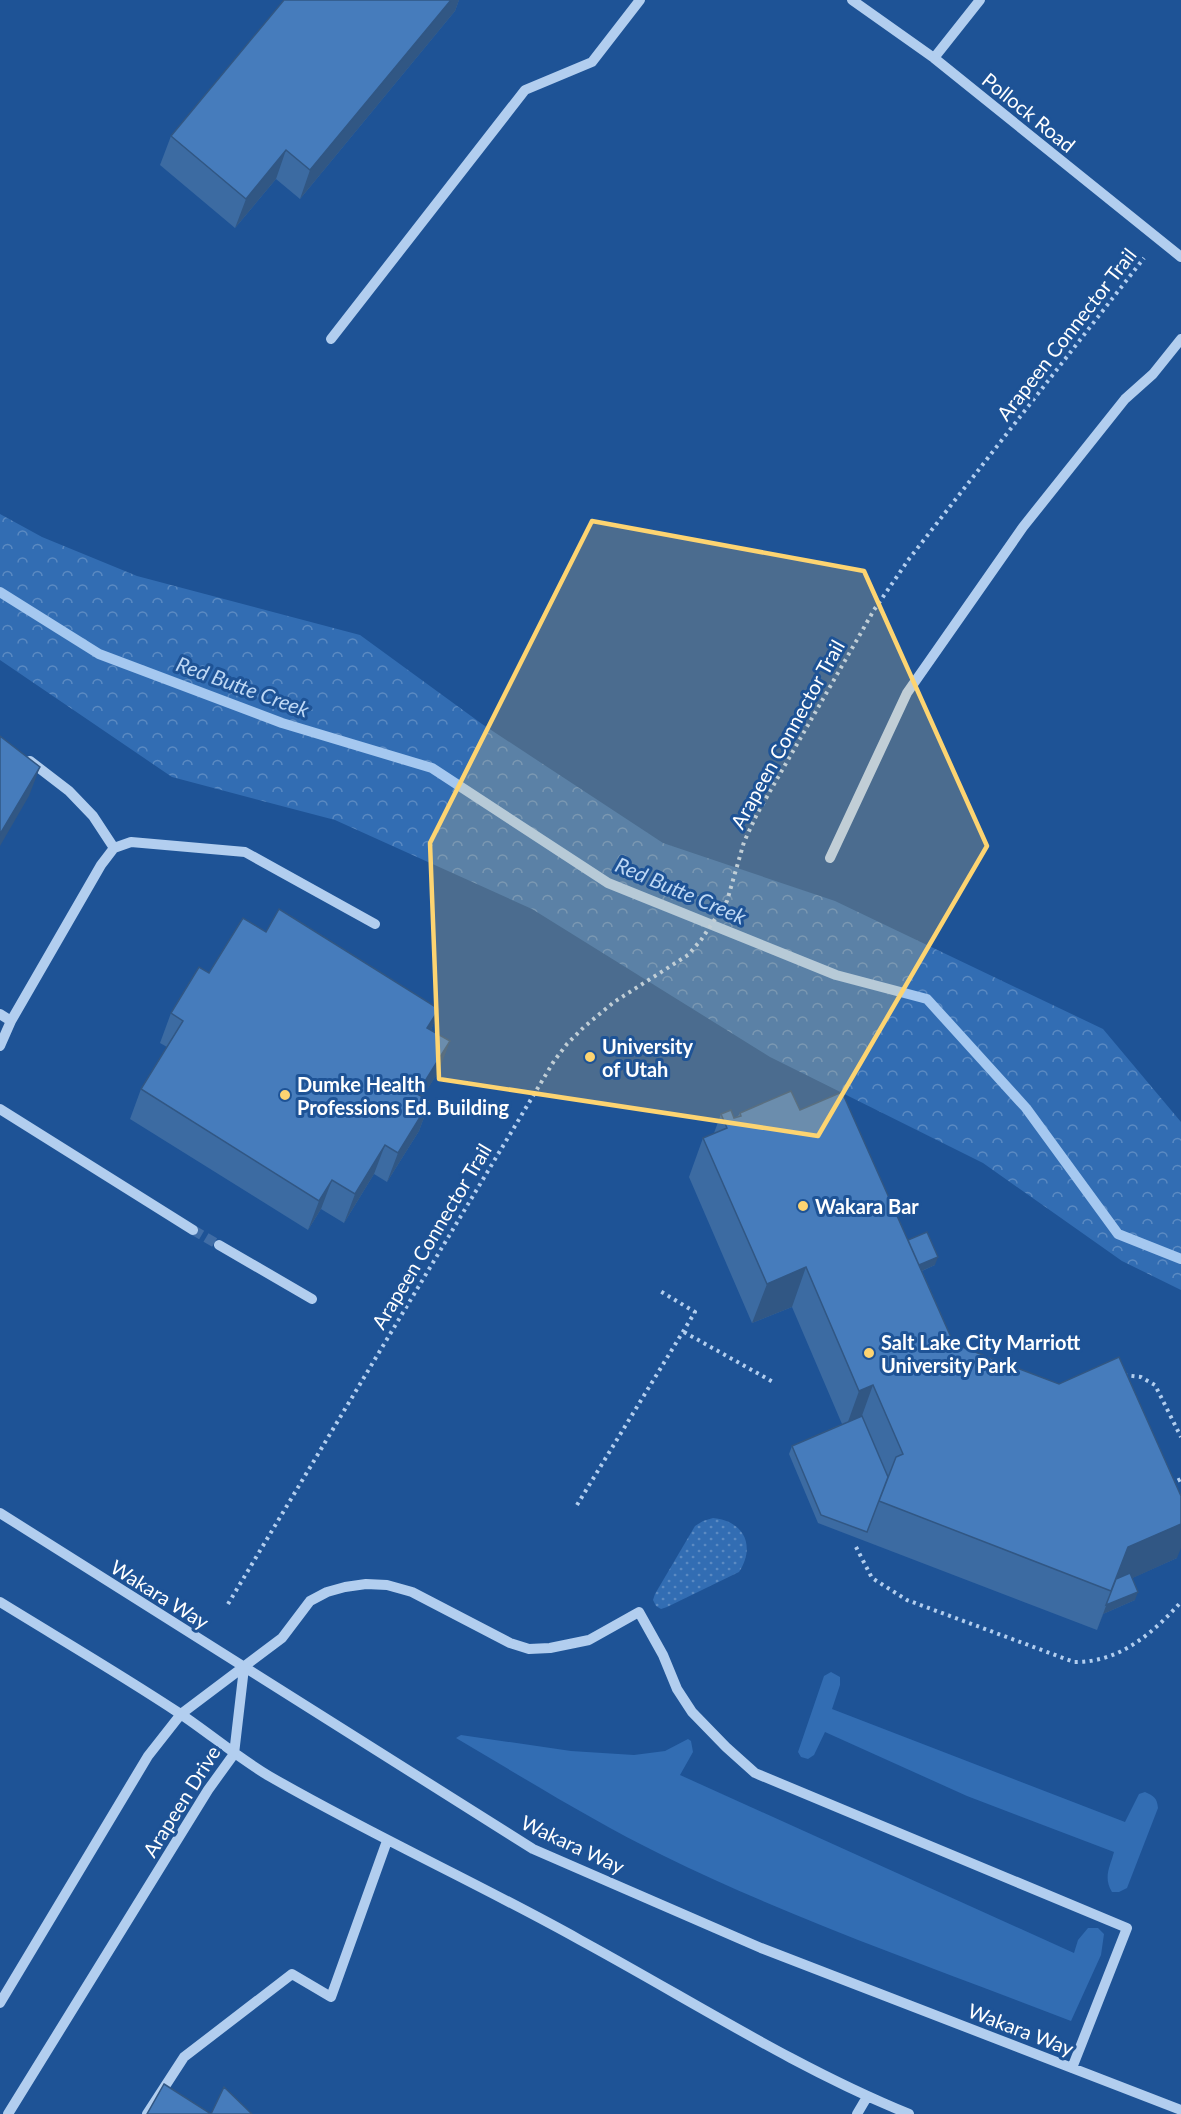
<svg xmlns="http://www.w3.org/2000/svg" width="1181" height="2114" viewBox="0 0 1181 2114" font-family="Lato,sans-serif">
<defs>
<pattern id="forest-crowns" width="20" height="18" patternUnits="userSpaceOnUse" patternTransform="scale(1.5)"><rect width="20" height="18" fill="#326db3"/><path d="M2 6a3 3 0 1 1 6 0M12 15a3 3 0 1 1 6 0" fill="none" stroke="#5b8ac2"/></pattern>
<pattern id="garden-dots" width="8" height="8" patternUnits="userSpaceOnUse" patternTransform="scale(1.5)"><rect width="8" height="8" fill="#326db3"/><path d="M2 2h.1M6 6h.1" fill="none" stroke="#5b8ac2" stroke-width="1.8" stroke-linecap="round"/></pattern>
</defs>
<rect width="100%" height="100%" fill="#1e5396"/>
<path fill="#326db3" d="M 831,1672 L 840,1677 L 840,1685 L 832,1709 L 1125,1822 L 1139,1794 L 1145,1792 C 1154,1796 1157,1798 1158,1808 L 1127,1888 L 1119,1892 L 1112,1892 C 1103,1877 1110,1867 1114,1852 L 967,1796 L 825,1732 L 814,1755 L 808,1759 L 801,1757 L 798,1752 L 824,1676 Z
M 461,1735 L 571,1751 L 634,1755 L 665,1751 L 688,1739 L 691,1741 L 693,1752 L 680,1775 L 1074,1953 L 1078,1940 L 1088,1928 L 1098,1928 L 1104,1934 L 1101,1955 L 1071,2021 C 934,1968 794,1920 662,1855 C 591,1820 524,1778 456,1738 Z"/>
<path fill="url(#forest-crowns)" d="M 0,514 L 42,537 L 137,576 L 360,635 L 482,724 L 663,843 L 835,901 L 1103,1029 L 1181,1122 L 1181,1290 L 1122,1261 L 983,1163 L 770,1057 L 532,909 L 335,820 L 172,777 L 0,660 Z"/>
<path fill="url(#garden-dots)" d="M 713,1518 C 744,1521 756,1546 739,1572 L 667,1607 L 661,1609 L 656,1606 L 653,1600 L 655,1594 L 695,1526 L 703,1521 Z"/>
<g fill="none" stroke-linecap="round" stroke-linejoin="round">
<path stroke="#a5c8f0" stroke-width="10" d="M 0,592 L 99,654 L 282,723 L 432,768 L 608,883 L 836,975 L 927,999 L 1026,1108 L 1118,1234 L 1181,1259"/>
<path stroke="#406da6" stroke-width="10" stroke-dasharray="10 5" stroke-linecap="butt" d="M 193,1230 L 219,1245"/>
<path stroke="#b2ceef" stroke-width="4" stroke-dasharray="3 4.5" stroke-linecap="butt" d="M 684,1332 L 775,1383
M 1124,1375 L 1141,1377 L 1155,1385 L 1181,1437
M 1171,1484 L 1181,1479
M 577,1505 L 695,1312 L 660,1291
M 856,1547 L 872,1578 L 907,1600 L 1074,1662 C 1119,1663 1153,1633 1181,1602
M 228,1604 L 554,1061 L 567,1044 L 584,1027 L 614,1002 L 688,955 L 701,940 L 727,901 L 744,842 L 757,814 L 874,610 L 909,559 L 1144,258"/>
<path stroke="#b2ceef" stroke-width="10" d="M 852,0 L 934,58 L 1181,257
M 934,58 L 980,0
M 331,339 L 525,90 L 592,62 L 640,0
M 30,761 L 69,791 L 93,816 L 114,848
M 830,858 L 907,693 L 1023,527 L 1125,399 L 1153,374 L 1181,339
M 0,1014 L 11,1021
M 0,1046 L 11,1021 L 101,865 L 114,848 L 131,842 L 245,852 L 375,924
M 0,1109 L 193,1230
M 219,1245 L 312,1299
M 0,1513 L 533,1849 L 761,1948 L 1181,2110
M 0,1602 C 60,1639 120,1674 179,1713 C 209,1733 237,1757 269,1776 C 371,1835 478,1883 580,1940 C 689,1999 794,2067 909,2114
M 0,2003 L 148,1756 L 181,1714 L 282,1638 L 310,1601 L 327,1592 L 345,1587 L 366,1584 L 387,1585 L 412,1592 L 510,1643 L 529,1649 L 550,1648 L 589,1640 L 639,1612 L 663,1655 L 677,1689 L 692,1712 L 726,1747 L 755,1773 L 1127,1928 L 1072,2068
M 8,2114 L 208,1790 L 234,1754 L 244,1668
M 147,2114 L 184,2057 L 292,1974 L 331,1997 L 387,1841
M 857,2114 L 867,2097"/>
</g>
<path fill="#3c6ba2" d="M 284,0 L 459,0 L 455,11 L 300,199 L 276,179 L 235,228 L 160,165 L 171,136 Z
M 266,932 L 439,1009 L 431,1030 L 439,1071 L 422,1097 L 430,1101 L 419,1131 L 387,1182 L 374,1174 L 344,1223 L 321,1209 L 308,1230 L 130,1119 L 141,1089 L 167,1047 L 160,1043 L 171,1013 L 209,973 Z
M 800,1110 L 908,1240 L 935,1265 L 922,1271 L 954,1344 L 1177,1558 L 1132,1578 L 1135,1600 L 1103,1614 L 1104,1612 L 1097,1630 L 818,1523 L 789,1454 L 792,1446 L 842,1424 L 792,1307 L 752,1323 L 689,1177 L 703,1138 L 714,1133 L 721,1114 L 734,1118 L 738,1116 L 740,1113 Z"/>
<path fill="#315784" d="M 451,0 L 459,0 L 455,11 L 300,199 L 310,170 Z
M 286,150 L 276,179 L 235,228 L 246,199 Z
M 40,767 L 29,796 L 0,846 L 0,834 Z
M 439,1009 L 428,1038 L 427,1028 Z
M 450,1041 L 439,1071 L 406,1123 L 417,1094 Z
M 430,1101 L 419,1131 L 387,1182 L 398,1153 Z
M 385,1145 L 374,1174 L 344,1223 L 355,1194 Z
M 332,1180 L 321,1209 L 308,1230 L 319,1201 Z
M 938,1257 L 935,1265 L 910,1276 L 913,1268 Z
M 806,1267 L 792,1307 L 752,1323 L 767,1284 Z
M 873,1385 L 859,1424 L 845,1430 L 859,1391 Z
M 1181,1524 L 1181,1548 L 1177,1558 L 1113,1587 L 1138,1592 L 1135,1600 L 1103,1614 L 1104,1612 L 1097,1630 L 1128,1547 Z"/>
<path fill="#467cbc" stroke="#315784" stroke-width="1.5" d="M 284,0 L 451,0 L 310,170 L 286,150 L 246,199 L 171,136 Z
M 0,736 L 40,767 L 0,834 Z
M 279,909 L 439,1009 L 427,1028 L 450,1041 L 417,1094 L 430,1101 L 398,1153 L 385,1145 L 355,1194 L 332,1180 L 319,1201 L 141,1089 L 183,1021 L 171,1013 L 199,967 L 209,973 L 243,918 L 266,932 Z
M 791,1091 L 800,1110 L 842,1092 L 954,1344 L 1059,1384 L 1119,1357 L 1181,1496 L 1181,1524 L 1128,1547 L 1111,1591 L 879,1501 L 896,1457 L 903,1454 L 873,1385 L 859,1391 L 806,1267 L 767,1284 L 703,1138 L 727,1128 L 721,1114 L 731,1110 L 734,1118 L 741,1116 L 740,1113 Z
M 927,1232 L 938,1257 L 919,1265 L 908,1240 Z
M 862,1416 L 888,1477 L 867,1532 L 821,1515 L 792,1446 Z
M 1130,1573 L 1138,1592 L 1106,1605 L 1116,1579 Z
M 164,2084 L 211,2114 L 224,2087 L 252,2114 L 147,2114 Z"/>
<path fill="#fdd471" fill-opacity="0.2" stroke="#fdd471" stroke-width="4.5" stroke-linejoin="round" d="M 592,521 L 864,571 L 987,846 L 818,1136 L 439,1079 L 430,843 Z"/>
<g fill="#fdd471" stroke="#1e5396" stroke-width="2">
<circle cx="590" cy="1057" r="6"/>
<circle cx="285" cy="1095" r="6"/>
<circle cx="803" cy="1206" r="6"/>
<circle cx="869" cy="1353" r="6"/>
</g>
<g text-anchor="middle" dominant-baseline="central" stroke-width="6" stroke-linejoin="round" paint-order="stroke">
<g font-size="20" fill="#fff" stroke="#1e5396">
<text transform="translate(1029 112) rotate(39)">Pollock Road</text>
<text transform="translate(1066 334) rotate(-52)">Arapeen Connector Trail</text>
<text transform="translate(787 734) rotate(-61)">Arapeen Connector Trail</text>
<text transform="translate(431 1236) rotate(-59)">Arapeen Connector Trail</text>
<text transform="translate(160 1594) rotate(32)">Wakara Way</text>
<text transform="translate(181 1801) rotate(-58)">Arapeen Drive</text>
<text transform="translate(573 1844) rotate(25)">Wakara Way</text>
<text transform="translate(1021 2029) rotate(21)">Wakara Way</text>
</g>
<g font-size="20" font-weight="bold" fill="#fff" stroke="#1e5396" text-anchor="start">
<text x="602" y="1046">University<tspan x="602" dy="23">of Utah</tspan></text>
<text x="297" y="1084">Dumke Health<tspan x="297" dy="23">Professions Ed. Building</tspan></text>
<text x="815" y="1206">Wakara Bar</text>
<text x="881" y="1342">Salt Lake City Marriott<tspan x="881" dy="23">University Park</tspan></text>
</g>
<g font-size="21" font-style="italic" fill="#bed8f5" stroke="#1e5396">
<text transform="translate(243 686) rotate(20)">Red Butte Creek</text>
<text transform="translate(681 890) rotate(23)">Red Butte Creek</text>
</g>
</g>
</svg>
